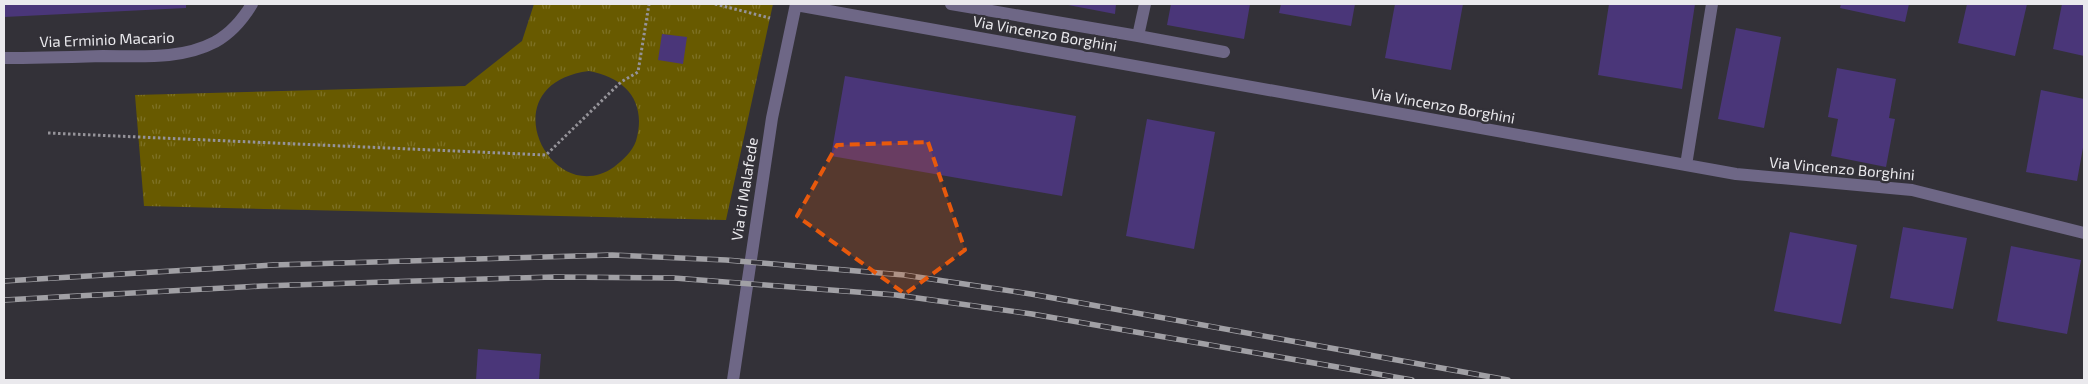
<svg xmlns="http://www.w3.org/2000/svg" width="2088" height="384" viewBox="0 0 2088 384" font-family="'Exo 2',sans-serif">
<defs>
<pattern id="grass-tufts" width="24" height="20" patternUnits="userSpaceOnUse" patternTransform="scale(1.25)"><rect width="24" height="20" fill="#685a00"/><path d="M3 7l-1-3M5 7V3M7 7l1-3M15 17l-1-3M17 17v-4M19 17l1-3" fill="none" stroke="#7e7226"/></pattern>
</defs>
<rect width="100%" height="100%" fill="#333138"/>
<path fill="url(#grass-tufts)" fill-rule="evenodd" d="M 534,4 L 773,4 L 726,220 L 144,206 L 135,95 L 465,86 L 522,41 ZM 589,71 C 627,78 647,103 636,141 C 632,152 623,160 614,167 C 551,211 487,84 589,71 Z"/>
<path fill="#4a3679" d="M 4,4 L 186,4 L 186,8 L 4,17 Z
M 1063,4 L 1116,4 L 1115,14 Z
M 1171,4 L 1250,4 L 1244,39 L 1167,25 Z
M 1281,4 L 1355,4 L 1351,26 L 1279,13 Z
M 1395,4 L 1463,4 L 1451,70 L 1385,58 Z
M 1609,4 L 1695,4 L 1682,89 L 1598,75 Z
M 1841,4 L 1909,4 L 1905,22 L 1840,8 Z
M 1967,4 L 2027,4 L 2015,56 L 1958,43 Z
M 2062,4 L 2084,4 L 2084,56 L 2053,49 Z
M 1736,28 L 1781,37 L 1764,128 L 1718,119 Z
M 662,34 L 687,37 L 683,64 L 658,60 Z
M 1837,68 L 1896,79 L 1889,118 L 1895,119 L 1886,167 L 1831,156 L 1838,119 L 1828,117 Z
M 845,76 L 1076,116 L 1062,196 L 831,156 Z
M 2041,90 L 2084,99 L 2084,142 L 2077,181 L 2026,172 Z
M 1147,119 L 1215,132 L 1194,249 L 1126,236 Z
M 1903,227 L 1967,238 L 1953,309 L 1890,298 Z
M 1790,232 L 1857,245 L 1841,324 L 1774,311 Z
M 2011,246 L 2081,260 L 2067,334 L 1997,321 Z
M 478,349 L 541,354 L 539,380 L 476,380 Z"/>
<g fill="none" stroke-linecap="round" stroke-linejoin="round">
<path stroke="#959399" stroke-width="3" stroke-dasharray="2.5 2.5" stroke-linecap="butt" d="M 715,4 L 770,18
M 48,133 L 546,155 L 621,82 L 638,72 L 649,4"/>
<path stroke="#6e6786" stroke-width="12" d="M 951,4 L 1138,36 L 1145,4
M 796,5 L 1736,174 L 1912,190 L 2084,233
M 1138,36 L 1224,52
M 4,58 C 37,58 70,57 103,56 C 140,56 181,60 215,42 C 231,33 243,19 252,4
M 1686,165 L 1712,4
M 733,380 L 772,118 L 796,4"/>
<defs>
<path id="rail" d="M 4,281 L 273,265 L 612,255 L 726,260 L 904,275 L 1031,294 L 1508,380
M 4,300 L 262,286 L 415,281 L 554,277 L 674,278 L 896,295 L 1032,314 L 1412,380"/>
</defs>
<use href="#rail" stroke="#a1a0a5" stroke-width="5.5"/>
<use href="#rail" stroke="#333138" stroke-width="4" stroke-dasharray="11" stroke-linecap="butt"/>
</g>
<path fill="#e8590c" fill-opacity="0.2" stroke="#e8590c" stroke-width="4" stroke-dasharray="10 6" stroke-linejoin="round" d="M 928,142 L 965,250 L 905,294 L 797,216 L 837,145 Z"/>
<g text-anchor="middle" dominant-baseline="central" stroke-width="5" stroke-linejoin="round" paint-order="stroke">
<g font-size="15" fill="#eae9ed" stroke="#333138">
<text transform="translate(1045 33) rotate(10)">Via Vincenzo Borghini</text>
<text transform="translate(107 39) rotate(-2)">Via Erminio Macario</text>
<text transform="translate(1443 105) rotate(10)">Via Vincenzo Borghini</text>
<text transform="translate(1842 168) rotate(5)">Via Vincenzo Borghini</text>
<text transform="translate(744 189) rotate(-81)">Via di Malafede</text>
</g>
</g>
<rect width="2088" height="384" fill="none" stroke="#eae9ed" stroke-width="10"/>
</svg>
